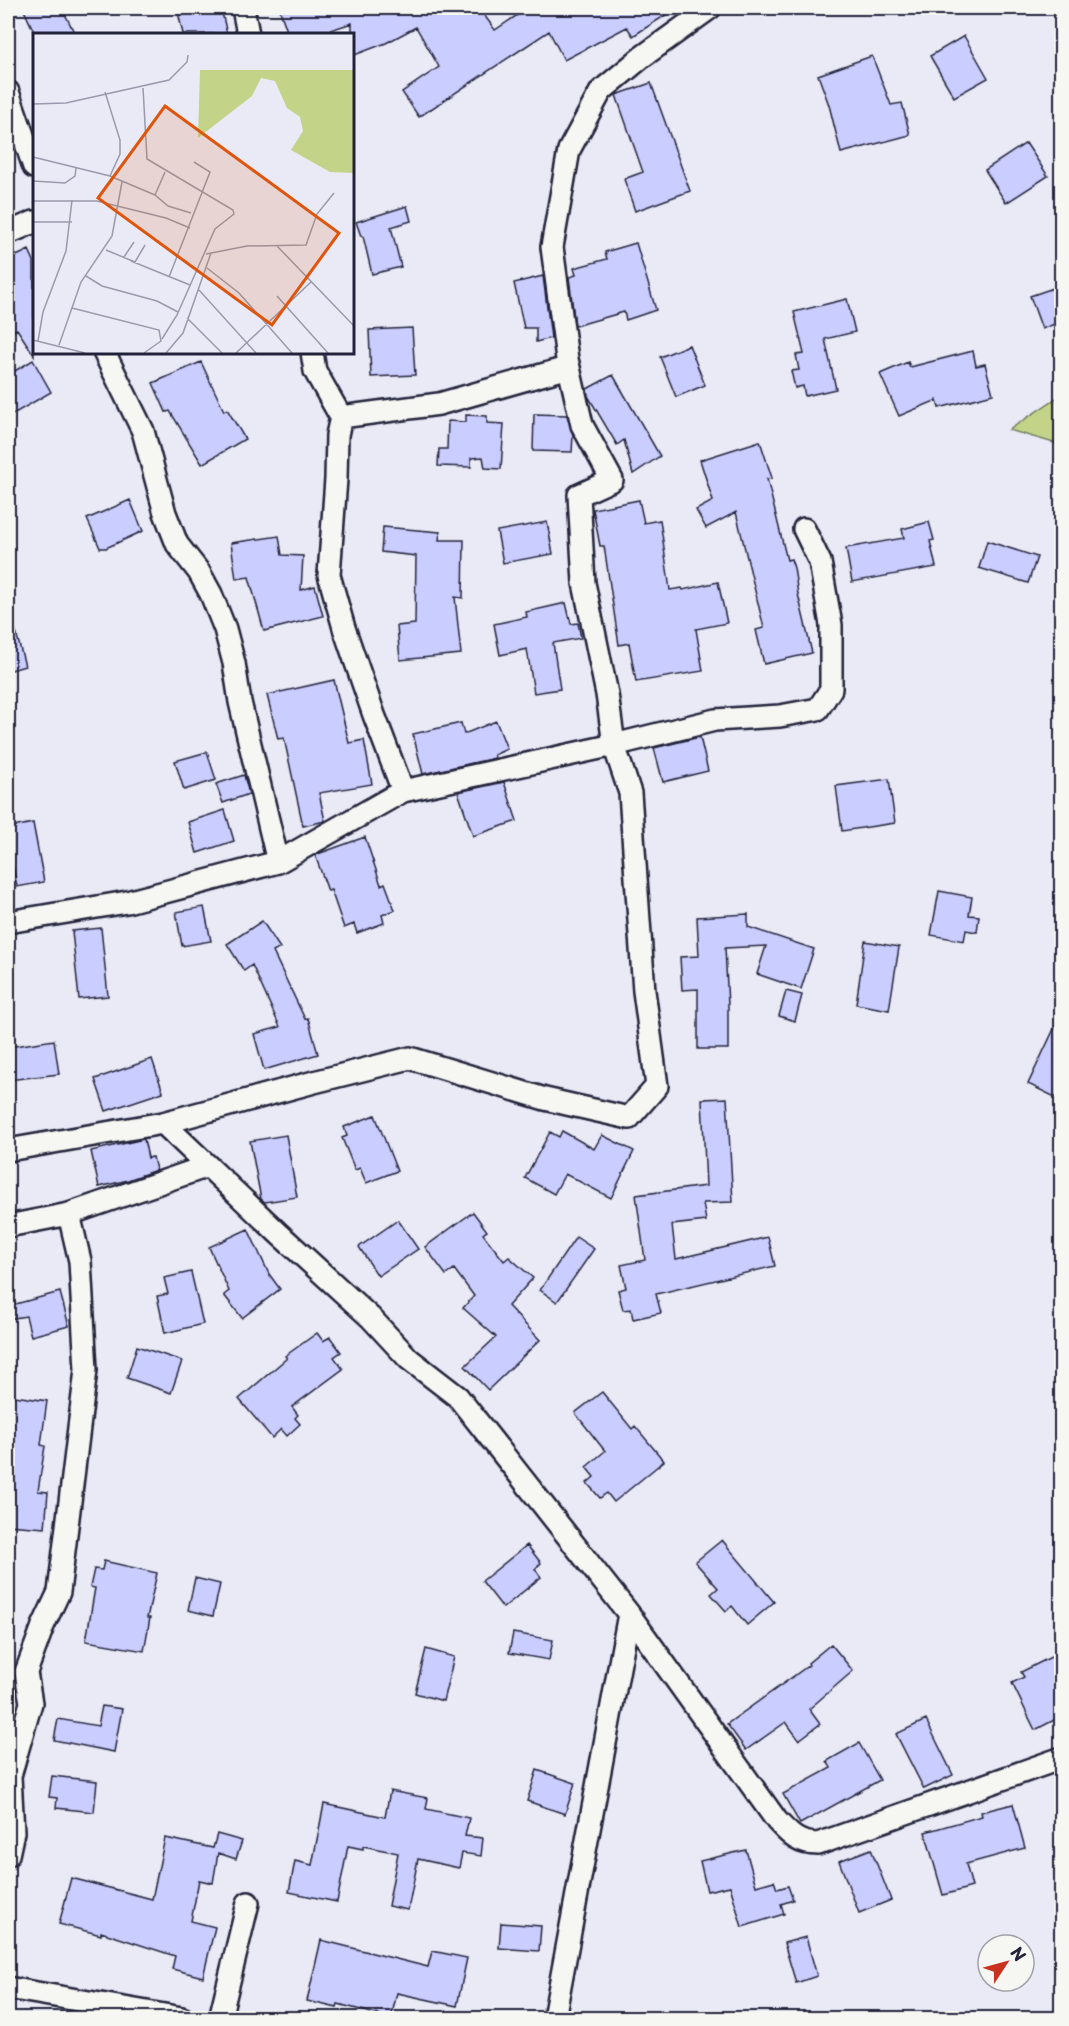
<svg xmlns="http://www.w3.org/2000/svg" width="1069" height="2026" viewBox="0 0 1069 2026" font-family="'Playpen Sans',sans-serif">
<rect width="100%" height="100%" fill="#e9eaf6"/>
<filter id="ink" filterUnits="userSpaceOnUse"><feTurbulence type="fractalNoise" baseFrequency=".0167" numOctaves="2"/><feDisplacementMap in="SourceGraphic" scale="12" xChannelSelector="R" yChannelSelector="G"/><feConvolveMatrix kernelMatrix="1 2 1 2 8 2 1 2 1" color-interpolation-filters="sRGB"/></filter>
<g filter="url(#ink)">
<path fill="#c3d489" stroke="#727b62" stroke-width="1.5" d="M 1061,395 L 1061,445 L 1009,430 Z"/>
<path fill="#cacdff" stroke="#22223b" stroke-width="1.5" d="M 23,8 L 62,8 L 75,34 L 35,34 Z
M 177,8 L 221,8 L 227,34 L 183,34 Z
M 279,8 L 479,8 L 495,30 L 528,8 L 677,8 L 633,36 L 627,27 L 564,60 L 549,31 L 419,117 L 402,92 L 439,67 L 416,27 L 386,43 L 352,56 L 352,23 L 318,34 L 288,34 Z
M 964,36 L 988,78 L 954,97 L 930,56 Z
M 872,56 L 891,105 L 902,103 L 910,135 L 841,153 L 829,105 L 818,75 Z
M 651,83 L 690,191 L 635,211 L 624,179 L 643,172 L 616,95 Z
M 1026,143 L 1048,176 L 1006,203 L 985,170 Z
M 407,206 L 411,221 L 391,227 L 401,267 L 372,274 L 363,236 L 361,236 L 356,222 Z
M 636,243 L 656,310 L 626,320 L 624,312 L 575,326 L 569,277 L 576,275 L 574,268 L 607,259 L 605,252 Z
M 29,250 L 34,261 L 34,355 L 17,329 L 8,334 L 8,260 Z
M 543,276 L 551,338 L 536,342 L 536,328 L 524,328 L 514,283 Z
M 1062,285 L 1062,321 L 1042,329 L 1030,296 Z
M 847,299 L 855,332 L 825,339 L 836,389 L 805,396 L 803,386 L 795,388 L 791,371 L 799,370 L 796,355 L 804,354 L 794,312 Z
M 412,328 L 415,375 L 371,377 L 369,330 Z
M 689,345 L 705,385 L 676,397 L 660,357 Z
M 973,351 L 976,366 L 985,364 L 993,394 L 939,408 L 937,400 L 899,416 L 880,374 L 908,362 L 910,367 Z
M 33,360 L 51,392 L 8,417 L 8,375 Z
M 201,362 L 224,411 L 227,409 L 245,439 L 202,464 L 170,411 L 166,412 L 153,383 Z
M 613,375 L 660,456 L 633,474 L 624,440 L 617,445 L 588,396 L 587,389 Z
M 534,414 L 567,415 L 573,435 L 572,452 L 533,451 Z
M 466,415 L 487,416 L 487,423 L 504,424 L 501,469 L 485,468 L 483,457 L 471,458 L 471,467 L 438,466 L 439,449 L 447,449 L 448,421 L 466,422 Z
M 760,441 L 772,478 L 767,479 L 787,560 L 791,559 L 794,568 L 798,594 L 812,653 L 764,664 L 756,630 L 764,628 L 736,512 L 706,528 L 696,510 L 713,501 L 700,460 Z
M 130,500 L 143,531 L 106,548 L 100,548 L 87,519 Z
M 639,500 L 644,523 L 660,520 L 670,590 L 682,588 L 683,590 L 718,582 L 727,623 L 696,629 L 703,671 L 636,682 L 629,643 L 619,645 L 604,546 L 600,546 L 593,509 Z
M 547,522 L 553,554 L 503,563 L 497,531 Z
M 929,522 L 934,540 L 930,541 L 936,567 L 852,582 L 846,548 L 904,538 L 902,529 Z
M 383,527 L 440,532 L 439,540 L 464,540 L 463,598 L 455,597 L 461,654 L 400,660 L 397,626 L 415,624 L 416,556 L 381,552 Z
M 279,536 L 282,555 L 303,556 L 301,590 L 315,586 L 323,616 L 264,631 L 249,577 L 236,579 L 231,543 Z
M 987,541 L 1037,557 L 1028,583 L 979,568 Z
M 566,603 L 571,624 L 578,623 L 581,638 L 553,643 L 560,689 L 534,693 L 527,649 L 500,655 L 494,624 L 527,617 L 526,612 Z
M 8,621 L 13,621 L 25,666 L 8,671 Z
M 334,680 L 349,743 L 364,740 L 372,784 L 319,793 L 325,821 L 303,826 L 284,738 L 278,739 L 267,695 Z
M 496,721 L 507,749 L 494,755 L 495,758 L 423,774 L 413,734 L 461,723 L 464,734 Z
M 700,737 L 708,771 L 663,782 L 654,748 Z
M 207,752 L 216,780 L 184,790 L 175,761 Z
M 244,775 L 249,794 L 223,803 L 216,784 Z
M 889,779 L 895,823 L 842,831 L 836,786 Z
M 504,782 L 517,821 L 473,836 L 458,792 Z
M 225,810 L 234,841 L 197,853 L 188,822 Z
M 33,823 L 44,882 L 17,887 L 8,840 L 8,828 Z
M 365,837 L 381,885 L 385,883 L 395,910 L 382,915 L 384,923 L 357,933 L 354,924 L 344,928 L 331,890 L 328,891 L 315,855 Z
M 939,891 L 972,897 L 969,915 L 979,916 L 977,932 L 966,930 L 964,941 L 931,935 Z
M 204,907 L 211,941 L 182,946 L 176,912 Z
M 748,914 L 748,927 L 814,949 L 801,989 L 757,974 L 766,946 L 725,948 L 728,1005 L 728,1049 L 698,1049 L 698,989 L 682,990 L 680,957 L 699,956 L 697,917 Z
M 262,921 L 280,948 L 273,952 L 305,1019 L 308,1018 L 318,1054 L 264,1070 L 254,1034 L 280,1027 L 252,965 L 244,971 L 227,944 Z
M 101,928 L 108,996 L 79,999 L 72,931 Z
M 865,941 L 899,947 L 889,1010 L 856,1004 Z
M 786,991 L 802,995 L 795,1021 L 779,1016 Z
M 1062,1012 L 1062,1088 L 1057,1098 L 1028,1084 Z
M 54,1040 L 59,1074 L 8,1080 L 8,1047 Z
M 152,1059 L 163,1092 L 106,1111 L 95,1079 Z
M 727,1098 L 733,1202 L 703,1203 L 706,1221 L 672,1225 L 676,1259 L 768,1237 L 775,1266 L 656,1294 L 661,1313 L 633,1319 L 631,1309 L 623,1310 L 618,1290 L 626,1288 L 621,1265 L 645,1260 L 636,1195 L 706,1186 L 702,1099 Z
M 375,1115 L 397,1171 L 366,1183 L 360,1168 L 355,1170 L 342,1138 L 347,1136 L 344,1127 Z
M 562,1131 L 594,1149 L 602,1135 L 634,1151 L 611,1198 L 565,1174 L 554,1194 L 525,1178 L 550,1132 L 559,1137 Z
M 286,1135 L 297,1197 L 265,1202 L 261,1199 L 250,1141 Z
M 144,1139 L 148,1158 L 153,1157 L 156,1170 L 128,1180 L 99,1187 L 91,1151 Z
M 473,1212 L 487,1231 L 483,1234 L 504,1261 L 509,1257 L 533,1278 L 508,1306 L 540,1340 L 488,1390 L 465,1366 L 496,1337 L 463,1308 L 474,1296 L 454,1269 L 446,1275 L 425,1247 Z
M 398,1220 L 418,1249 L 378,1276 L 359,1247 Z
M 248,1229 L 269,1274 L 280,1289 L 242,1318 L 224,1295 L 229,1291 L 209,1247 Z
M 576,1237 L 594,1249 L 557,1302 L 540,1290 Z
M 191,1272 L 203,1324 L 165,1333 L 157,1296 L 168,1294 L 164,1278 Z
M 60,1292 L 69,1326 L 31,1336 L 26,1316 L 8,1319 L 8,1306 Z
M 317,1333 L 323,1341 L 330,1337 L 341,1352 L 334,1357 L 343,1369 L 292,1407 L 298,1415 L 295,1418 L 300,1424 L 287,1436 L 281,1429 L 272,1438 L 239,1399 L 287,1358 L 285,1356 Z
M 137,1346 L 182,1361 L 171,1393 L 127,1378 Z
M 602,1392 L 632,1429 L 635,1426 L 664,1461 L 614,1502 L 607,1493 L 600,1498 L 587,1483 L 594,1477 L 586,1467 L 605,1451 L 575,1413 Z
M 8,1395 L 47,1401 L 41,1445 L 45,1446 L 38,1491 L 48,1492 L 45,1528 L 8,1525 L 11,1475 L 8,1474 Z
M 722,1540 L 774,1602 L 747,1625 L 732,1606 L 726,1611 L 711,1594 L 718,1588 L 695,1562 Z
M 527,1545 L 541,1563 L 535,1569 L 541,1577 L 503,1608 L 482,1581 Z
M 104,1561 L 157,1573 L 147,1618 L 150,1618 L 144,1651 L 86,1641 L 95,1588 L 90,1587 L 94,1569 L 102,1570 Z
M 195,1578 L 220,1584 L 213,1616 L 188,1610 Z
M 513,1633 L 553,1640 L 549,1660 L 509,1653 Z
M 831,1644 L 853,1671 L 809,1709 L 820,1724 L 799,1740 L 786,1722 L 746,1750 L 727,1724 L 809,1665 L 808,1663 Z
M 426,1649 L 454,1657 L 443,1701 L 415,1693 Z
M 1057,1654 L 1062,1663 L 1062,1716 L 1035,1730 L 1012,1683 L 1024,1677 L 1021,1672 Z
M 102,1706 L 122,1709 L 114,1752 L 54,1740 L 58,1719 L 98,1726 Z
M 926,1720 L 953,1775 L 924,1789 L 896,1734 Z
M 859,1743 L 880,1780 L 800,1824 L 783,1794 L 831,1768 L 827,1761 Z
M 537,1770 L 575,1783 L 565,1814 L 527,1801 Z
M 52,1776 L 97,1781 L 94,1812 L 56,1808 L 57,1798 L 49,1797 Z
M 390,1791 L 428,1798 L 426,1809 L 469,1818 L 465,1836 L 483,1838 L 481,1856 L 462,1853 L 459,1868 L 418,1859 L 408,1910 L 388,1906 L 398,1853 L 363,1846 L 363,1849 L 348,1846 L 337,1902 L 289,1892 L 295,1861 L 312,1865 L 324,1804 L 385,1817 Z
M 1013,1804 L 1025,1848 L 966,1864 L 972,1887 L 943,1895 L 925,1832 L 982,1816 L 981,1812 Z
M 217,1834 L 242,1841 L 236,1859 L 218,1853 L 213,1883 L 199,1880 L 191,1921 L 215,1927 L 203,1977 L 172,1969 L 175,1956 L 101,1932 L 101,1935 L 59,1924 L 71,1878 L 152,1899 L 165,1838 L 213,1848 Z
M 871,1849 L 891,1900 L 859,1913 L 839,1861 Z
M 746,1850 L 756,1886 L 774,1881 L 777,1889 L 788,1886 L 793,1900 L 781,1904 L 784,1914 L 742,1927 L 730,1886 L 707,1891 L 700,1861 Z
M 501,1923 L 541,1926 L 539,1951 L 499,1948 Z
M 806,1937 L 817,1976 L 796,1983 L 784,1943 Z
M 321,1940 L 428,1967 L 432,1951 L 467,1958 L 457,2006 L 397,1993 L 391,2018 L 338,2004 L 337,2008 L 307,2001 Z"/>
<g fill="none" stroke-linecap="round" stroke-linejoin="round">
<defs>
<path id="minor" d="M 243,8 L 248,34
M 8,92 L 34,167
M 8,233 L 34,222
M 104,352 L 143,431 L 165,513 L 177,544 L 199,572 L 211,594 L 225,629 L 234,663 L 240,702 L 278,862
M 312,352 L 315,371 L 341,417 L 337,435 L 336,479 L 329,575 L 344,628 L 374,715 L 403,791
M 341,417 L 439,404 L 559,370 L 569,368
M 8,922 L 127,902 L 278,862 L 403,791 L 614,745 L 715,720 L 780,716 L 818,709 L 831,689 L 831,625 L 820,562 L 804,529
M 163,1123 L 277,1232 L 371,1318 L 409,1359 L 458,1397 L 629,1614 L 777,1821 C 790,1835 798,1844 818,1844 L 1062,1758
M 8,1150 L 163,1123 L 314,1082 L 410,1058 L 545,1099 L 629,1118 L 657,1086 L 644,991 L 630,793 L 614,745 L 607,694 L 584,583 L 579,495 L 612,480 L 582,425 L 567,359 L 552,247 L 569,150 L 601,91 L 642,57 L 710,8
M 8,1226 L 69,1214 L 208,1166
M 8,1855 L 13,1832 L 10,1776 L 31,1703 L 26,1672 L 43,1626 L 59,1592 L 86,1370 L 80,1261 L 69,1214
M 8,1988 L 182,2018
M 220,2018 L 248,1903
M 554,2018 L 629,1614"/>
</defs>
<use href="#minor" stroke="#22223b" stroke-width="26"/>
<use href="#minor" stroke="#f6f6f2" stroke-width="21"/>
</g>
</g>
<g transform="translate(33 33)">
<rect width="321" height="321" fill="#e9eaf6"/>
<path d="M 167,37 L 321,37 L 321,140 L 297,139 L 258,117 L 270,98 L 267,84 L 254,75 L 242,48 L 228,45 L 219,63 L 165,105 Z" fill="#c3d489"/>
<path fill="none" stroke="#999aab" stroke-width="1.5" d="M 110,55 L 114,126 L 200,177 L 201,181 L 182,196 L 144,282 L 129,306M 72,59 L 87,107 L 87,121 L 77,143M 0,71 L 33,70 L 136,47 L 154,29 L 155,22M 0,124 L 77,143 L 122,162 L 135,173 L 158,180M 0,148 L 32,150 L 42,143 L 43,135M 122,162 L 132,139M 0,168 L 64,168 L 133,185 L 157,195M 0,189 L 39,189M 244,213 L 321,293M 73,217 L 102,229 L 112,212M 173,221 L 214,213 L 273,212 L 284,181 L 301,160M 91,224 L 101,209M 98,228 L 157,252M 174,235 L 206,260 L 259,320M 53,243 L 69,253 L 124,268 L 145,279M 136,244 L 177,139 L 161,129M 166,257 L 223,320M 244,263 L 295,320M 39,275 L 126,297 L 128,308 L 111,320M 154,285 L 189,320M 0,307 L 52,320M 5,308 L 10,279 L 33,218 L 39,167M 26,312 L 48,249 L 79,203 L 89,149M 133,320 L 150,300 L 178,220M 203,320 L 278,249"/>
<path fill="#de560e" fill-opacity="0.15" stroke="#de560e" stroke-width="3" d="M 132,73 L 306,200 L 239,292 L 65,165 Z"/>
<rect width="321" height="321" fill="none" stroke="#22223b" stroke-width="3"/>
</g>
<rect width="1069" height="2026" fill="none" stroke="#f6f6f2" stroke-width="30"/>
<rect x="15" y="15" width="1039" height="1996" fill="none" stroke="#22223b" stroke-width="2" filter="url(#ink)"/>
<g transform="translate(1006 1963) rotate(54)"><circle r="28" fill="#f6f6f2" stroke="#a1a1a9" stroke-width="1.5"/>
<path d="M0-4.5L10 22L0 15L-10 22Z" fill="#c8321e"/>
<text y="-9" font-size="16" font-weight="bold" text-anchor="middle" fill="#22223b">N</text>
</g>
</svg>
